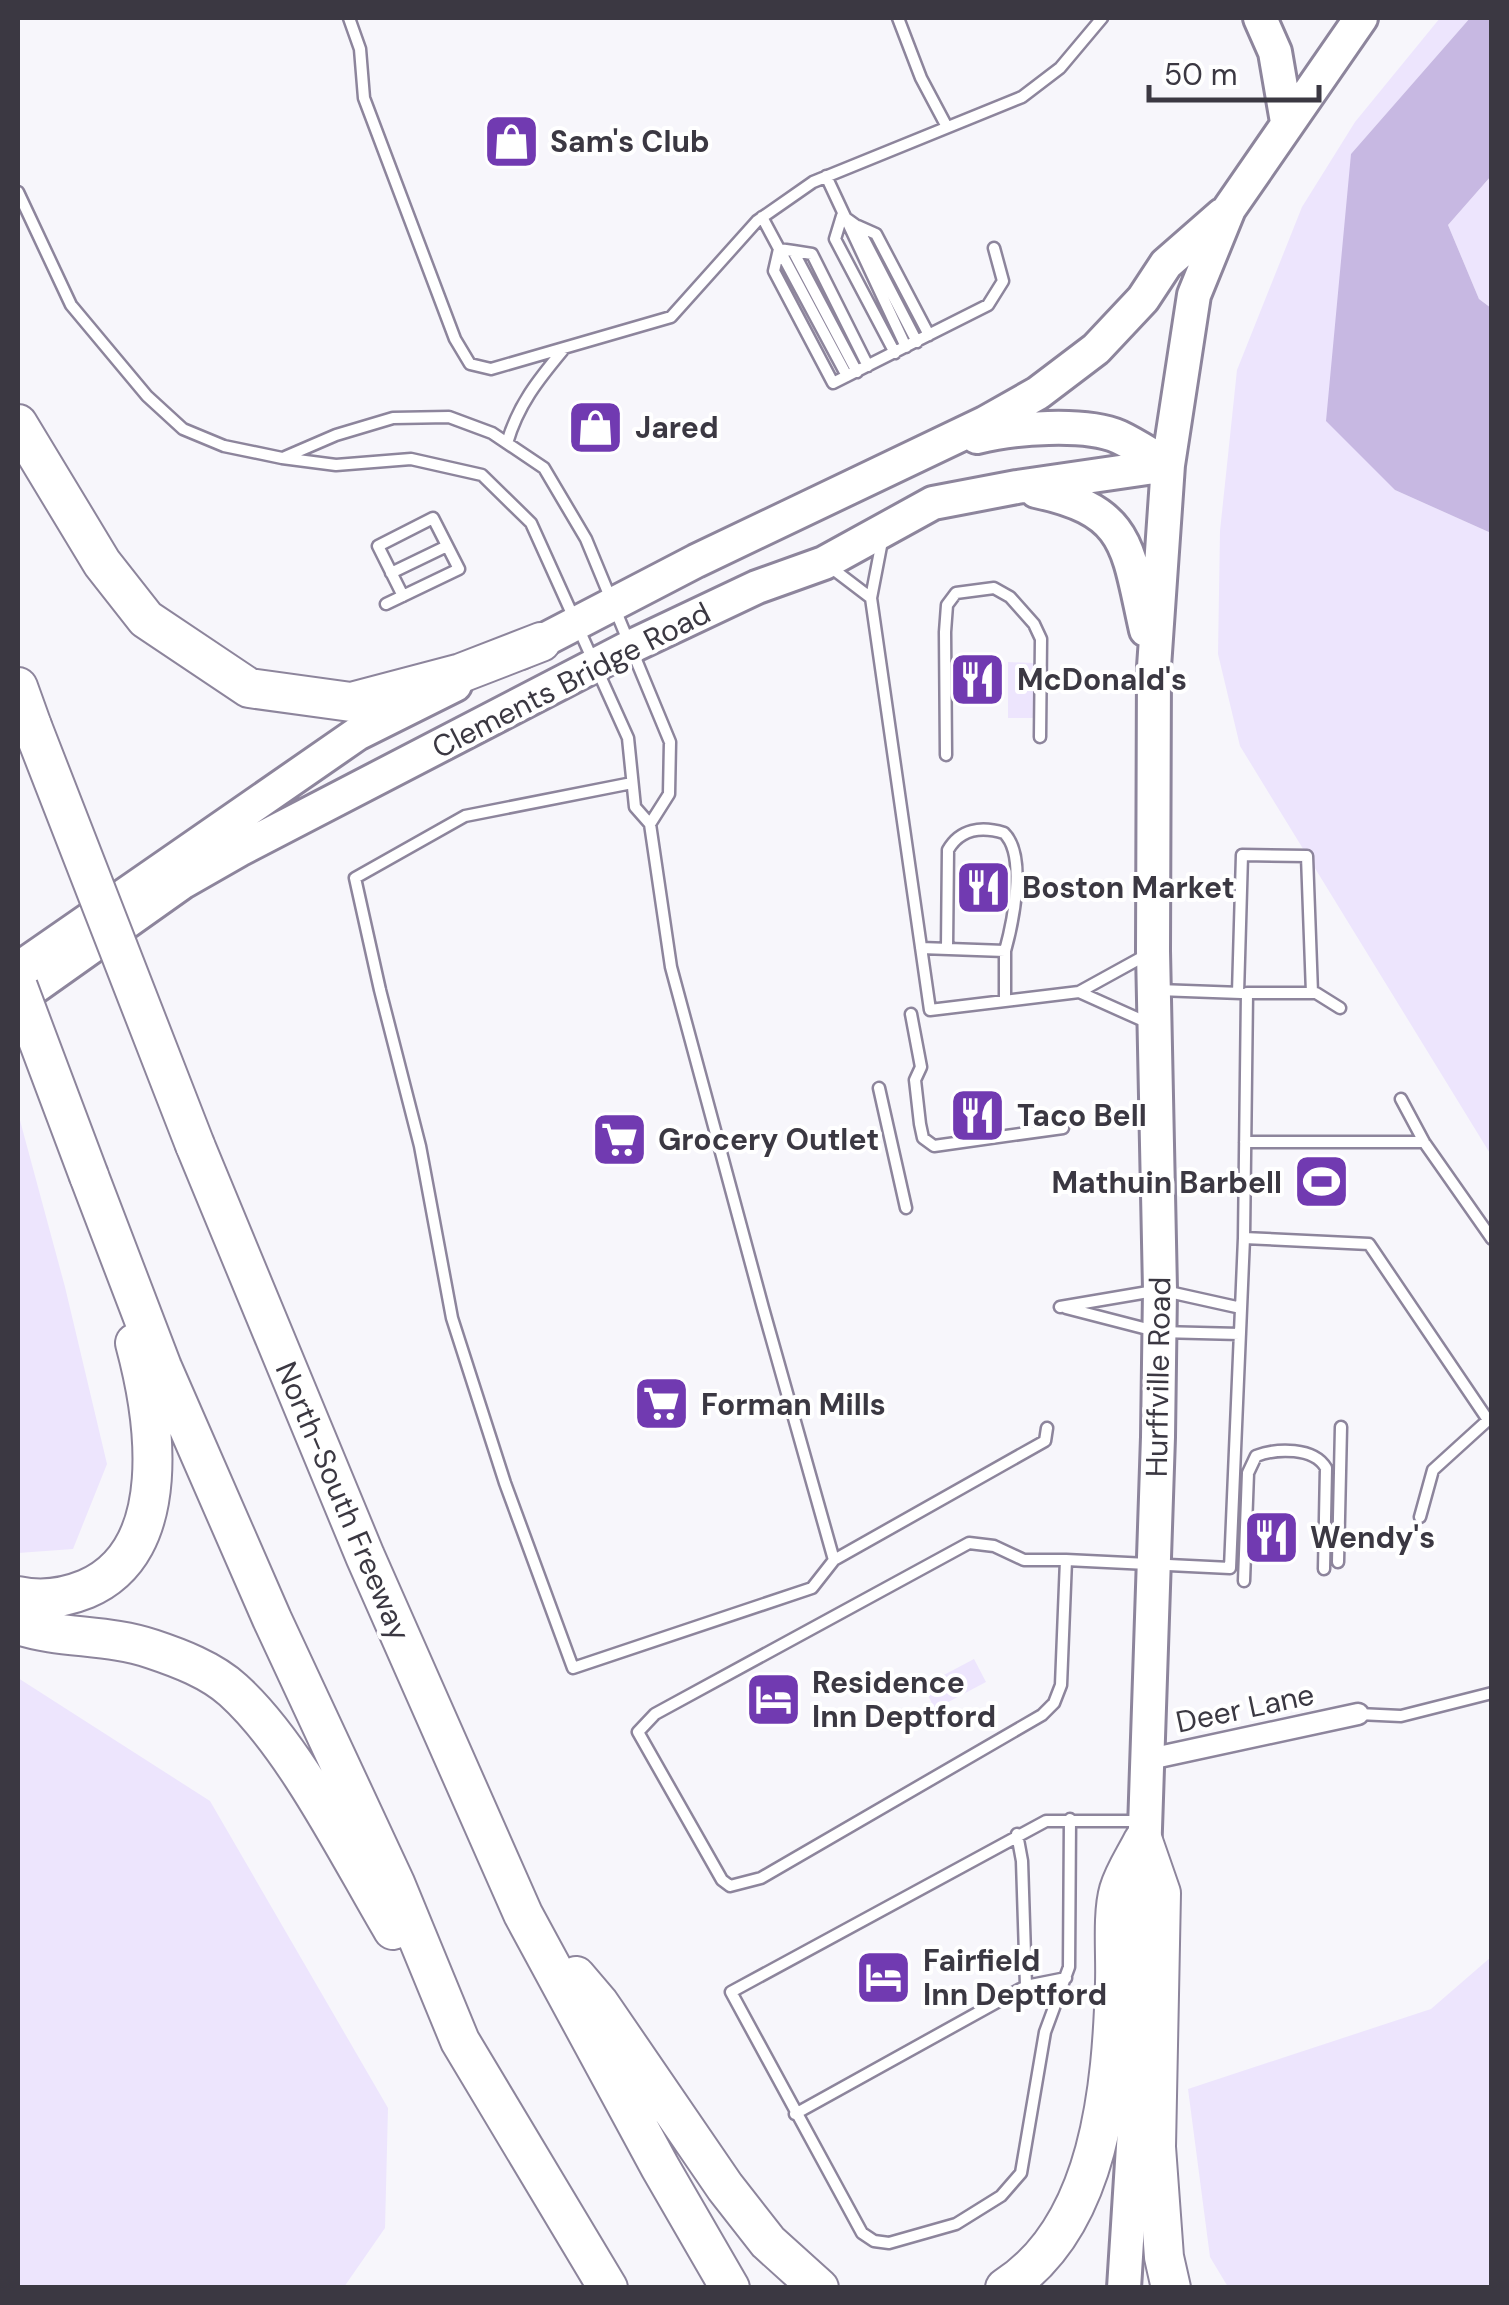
<svg xmlns="http://www.w3.org/2000/svg" width="1509" height="2305" viewBox="0 0 1509 2305" font-family="'DM Sans',sans-serif">
<rect width="100%" height="100%" fill="#f7f6fb"/>
<path fill="#ede5fd" d="M 1440,18 L 1470,18 L 1351,154 L 1395,490 L 1491,533 L 1491,1155 L 1240,746 L 1218,654 L 1220,531 L 1237,370 L 1302,207 L 1355,122 Z
M 1491,176 L 1491,308 L 1479,299 L 1448,225 Z
M 1008,662 L 1034,663 L 1033,718 L 1008,718 Z
M 18,1113 L 65,1287 L 107,1464 L 73,1549 L 18,1553 Z
M 974,1659 L 986,1682 L 935,1709 L 923,1686 Z
M 18,1678 L 210,1801 L 388,2108 L 385,2228 L 344,2287 L 18,2287 Z
M 1491,1957 L 1491,2287 L 1228,2287 L 1210,2257 L 1188,2089 L 1431,2009 Z"/>
<path fill="#c7b8e2" d="M 1470,18 L 1491,18 L 1491,176 L 1448,225 L 1479,299 L 1491,308 L 1491,533 L 1395,490 L 1326,421 L 1351,154 Z"/>
<g fill="none" stroke-linecap="round" stroke-linejoin="round">
<defs>
<path id="service" d="M 349,18 L 360,49 L 364,98 L 455,339 L 470,364 L 491,369 L 671,317 L 757,221 L 813,182 L 1022,97 L 1060,68 L 1102,18
M 898,18 L 921,78 L 947,127
M 826,176 L 906,347
M 18,192 L 71,305 L 147,396 L 183,429 L 224,446 L 282,458 L 336,465 L 411,459 L 482,475 L 531,523 L 628,738 L 635,807 L 650,824 L 671,967 L 763,1308 L 834,1560 L 1045,1441 L 1047,1428
M 842,216 L 835,239 L 895,353
M 843,216 L 857,226 L 917,342
M 762,217 L 847,376
M 858,226 L 876,234 L 929,335
M 779,249 L 774,271 L 833,383 L 988,305 L 1003,281 L 994,248
M 779,249 L 793,251 L 857,372
M 793,251 L 812,254 L 868,366
M 507,443 C 518,405 538,380 563,350
M 285,457 L 336,435 L 393,418 L 449,417 L 492,433 L 544,468 L 586,539 L 670,742 L 669,794 L 650,824
M 882,541 L 871,598 L 930,1010 L 1079,992 L 1148,954
M 829,566 L 871,598
M 391,573 L 447,546
M 386,604 L 459,569 L 433,518 L 378,546 L 403,596
M 946,755 L 945,632 L 947,605 L 956,593 L 994,588 L 1010,597 L 1034,624 L 1041,639 L 1040,737
M 632,783 L 465,816 L 355,878 L 380,990 L 420,1146 L 452,1318 L 505,1483 L 573,1668 L 812,1588 L 834,1560
M 947,947 L 948,850 C 960,829 981,826 1004,833 C 1027,855 1013,922 1005,951
M 921,948 L 1005,951 L 1005,1001
M 1158,990 L 1241,993
M 1079,992 L 1146,1022
M 1238,993 L 1242,855 L 1307,856 L 1312,993
M 911,1014 L 921,1067 L 915,1080 L 920,1124 L 923,1138 L 934,1146 L 1063,1128
M 879,1088 L 906,1208
M 1401,1099 L 1424,1142 L 1492,1239
M 1245,1142 L 1424,1142
M 1244,1238 L 1247,993 L 1316,993 L 1340,1008
M 1060,1307 L 1160,1290 L 1241,1308
M 1066,1308 L 1159,1332 L 1240,1334
M 1066,1560 L 1024,1560 L 994,1546 L 969,1543 L 655,1714 L 638,1732 L 722,1880 L 730,1886 L 761,1878 L 1042,1715 L 1054,1703 L 1061,1685 L 1066,1560 L 1230,1568 L 1244,1238 L 1369,1244 L 1488,1420 L 1433,1470 L 1420,1517
M 1338,1562 L 1341,1427
M 1244,1581 L 1248,1473 L 1256,1456 C 1277,1448 1314,1447 1326,1468 L 1324,1569
M 1358,1714 L 1401,1716 L 1492,1693
M 1070,1819 L 1069,1967 L 1045,2032 L 1021,2173 L 1001,2196 L 956,2224 L 889,2243 L 874,2241 L 862,2233 L 731,1992 L 1046,1821 L 1142,1821
M 1017,1834 L 1022,1861 L 1026,1986 L 1066,1978
M 795,2114 L 1026,1986"/>
<path id="minor" d="M 1145,1760 L 1358,1714"/>
<path id="primary" d="M 1260,18 L 1275,52 L 1287,122
M 977,437 C 1013,428 1084,422 1119,437 C 1136,445 1152,456 1168,465
M 1036,491 C 1130,511 1127,546 1146,630
M 521,652 L 696,561 L 985,423 L 1038,393 L 1096,349 L 1143,299 L 1166,264 L 1222,215
M 18,969 L 357,734 L 455,685
M 18,999 L 183,882 L 239,850 L 630,647 L 757,587 L 824,563 L 933,503 L 1017,487 L 1168,465
M 1124,2288 L 1136,2099 L 1158,1437 L 1160,1290 L 1153,951 L 1154,667 L 1168,465 L 1194,295 L 1229,209 L 1361,18"/>
<path id="motorway" d="M 18,424 L 102,563 L 146,619 L 249,688 L 351,702 L 461,673 L 541,642
M 18,687 L 32,726
M 195,1145 L 365,1556 L 523,1914 L 660,2167 L 730,2288
M 89,1176 L 162,1367 L 272,1619 L 395,1883 L 460,2041 L 608,2288
M 18,1596 C 41,1601 64,1598 86,1589 C 176,1551 155,1417 135,1343
M 18,1625 C 61,1639 108,1634 152,1649 C 179,1658 211,1670 233,1690 C 295,1746 349,1856 393,1930
M 1143,1841 L 1161,1893 L 1156,2147 L 1164,2257 L 1171,2288
M 576,1976 L 599,2003 L 725,2187 L 768,2242 L 819,2288
M 1005,2288 C 1101,2226 1112,2085 1115,1982 C 1116,1956 1112,1914 1119,1890 C 1124,1873 1135,1857 1143,1841"/>
</defs>
<use href="#service" stroke="#8d859c" stroke-width="15"/>
<use href="#minor" stroke="#8d859c" stroke-width="25"/>
<use href="#primary" stroke="#8d859c" stroke-width="38"/>
<use href="#motorway" stroke="#8d859c" stroke-width="42"/>
<use href="#service" stroke="#fff" stroke-width="10"/>
<use href="#minor" stroke="#fff" stroke-width="20"/>
<use href="#primary" stroke="#fff" stroke-width="32"/>
<use href="#motorway" stroke="#fff" stroke-width="38"/>
<defs>
<path id="motorway-bridge" d="M 32,726 L 195,1145
M 18,987 L 89,1176"/>
</defs>
<use href="#motorway-bridge" stroke="#8d859c" stroke-width="42" stroke-linecap="butt"/>
<use href="#motorway-bridge" stroke="#fff" stroke-width="38"/>
</g>
<defs>
<symbol id="shop-square" viewBox="-11 -11 22 22"><rect x="-9" y="-9" width="18" height="18" rx="4" fill="#713ab1" stroke="#fff"/><path d="M-5-2.5h2.3a2.7 3.5 0 0 1 5.4 0H5L5.5 6h-11ZM-1.5-2.5h3a1.5 2.3 0 0 0-3 0Z" fill="#fff"/></symbol>
<symbol id="restaurant-square" viewBox="-11 -11 22 22"><rect x="-9" y="-9" width="18" height="18" rx="4" fill="#713ab1" stroke="#fff"/><path d="M-5-6h1v4h1v-4h1v4h1v-4h1v5L-1.5 .5V6h-2V.5L-5-1ZM5-6V6H3V1.5H1.5Q1.5-4 5-6Z" fill="#fff"/></symbol>
<symbol id="supermarket-square" viewBox="-11 -11 22 22"><rect x="-9" y="-9" width="18" height="18" rx="4" fill="#713ab1" stroke="#fff"/><path d="M-6-5.5h2.5l.6 2H6L4.5 2H-2.5L-4.4-4H-6ZM-1.5 3.2a1.3 1.3 0 1 0 .1 0ZM3 3.2a1.3 1.3 0 1 0 .1 0Z" fill="#fff"/></symbol>
<symbol id="stadium-square" viewBox="-11 -11 22 22"><rect x="-9" y="-9" width="18" height="18" rx="4" fill="#713ab1" stroke="#fff"/><path d="M0-5a6.5 5 0 1 0 0 10a6.5 5 0 1 0 0-10ZM-3.5-1.8h7v3.6h-7Z" fill="#fff"/></symbol>
<symbol id="hotel-square" viewBox="-11 -11 22 22"><rect x="-9" y="-9" width="18" height="18" rx="4" fill="#713ab1" stroke="#fff"/><path d="M-6-4.5h1.5V1H6V5H4.5V3h-9V5H-6ZM-4 0a1.8 1.8 0 1 1 3.6 0ZM.5 0V-2.5h3Q6-2.5 6 0Z" fill="#fff"/></symbol>
</defs>
<g fill-rule="evenodd">
<use href="#shop-square" x="480" y="110" width="63" height="63"/>
<use href="#shop-square" x="564" y="396" width="63" height="63"/>
<use href="#restaurant-square" x="946" y="648" width="63" height="63"/>
<use href="#restaurant-square" x="952" y="856" width="63" height="63"/>
<use href="#restaurant-square" x="946" y="1084" width="63" height="63"/>
<use href="#supermarket-square" x="588" y="1108" width="63" height="63"/>
<use href="#stadium-square" x="1290" y="1150" width="63" height="63"/>
<use href="#supermarket-square" x="630" y="1372" width="63" height="63"/>
<use href="#restaurant-square" x="1240" y="1506" width="63" height="63"/>
<use href="#hotel-square" x="742" y="1668" width="63" height="63"/>
<use href="#hotel-square" x="852" y="1946" width="63" height="63"/>
</g>
<g text-anchor="middle" dominant-baseline="central" stroke-width="8" stroke-linejoin="round" paint-order="stroke">
<g font-size="30" font-weight="bold" fill="#3b3842" stroke="#fff" text-anchor="start">
<text x="550" y="141">Sam's Club</text>
<text x="635" y="427">Jared</text>
<text x="1017" y="679">McDonald's</text>
<text x="1022" y="887">Boston Market</text>
<text x="1017" y="1115">Taco Bell</text>
<text x="658" y="1139">Grocery Outlet</text>
<text x="1282" y="1182" text-anchor="end">Mathuin Barbell</text>
<text x="701" y="1404">Forman Mills</text>
<text x="1310" y="1537">Wendy's</text>
<text x="812" y="1682">Residence<tspan x="812" dy="34">Inn Deptford</tspan></text>
<text x="923" y="1960">Fairfield<tspan x="923" dy="34">Inn Deptford</tspan></text>
</g>
<g font-size="30" fill="#3b3842" stroke="#fff">
<text transform="translate(571 680) rotate(-27)">Clements Bridge Road</text>
<text transform="translate(1158 1377) rotate(-89)">Hurffville Road</text>
<text transform="translate(343 1501) rotate(67)">North-South Freeway</text>
<text transform="translate(1245 1708) rotate(-12)">Deer Lane</text>
</g>
</g>
<rect width="1509" height="2305" fill="none" stroke="#3b3842" stroke-width="40"/>
<path d="M1149 85v15h170v-15" fill="none" stroke="#3b3842" stroke-width="5"/>
<text x="1164" y="85" font-size="30" fill="#3b3842" stroke="#ffffff" stroke-width="8" paint-order="stroke">50 m</text>
</svg>
